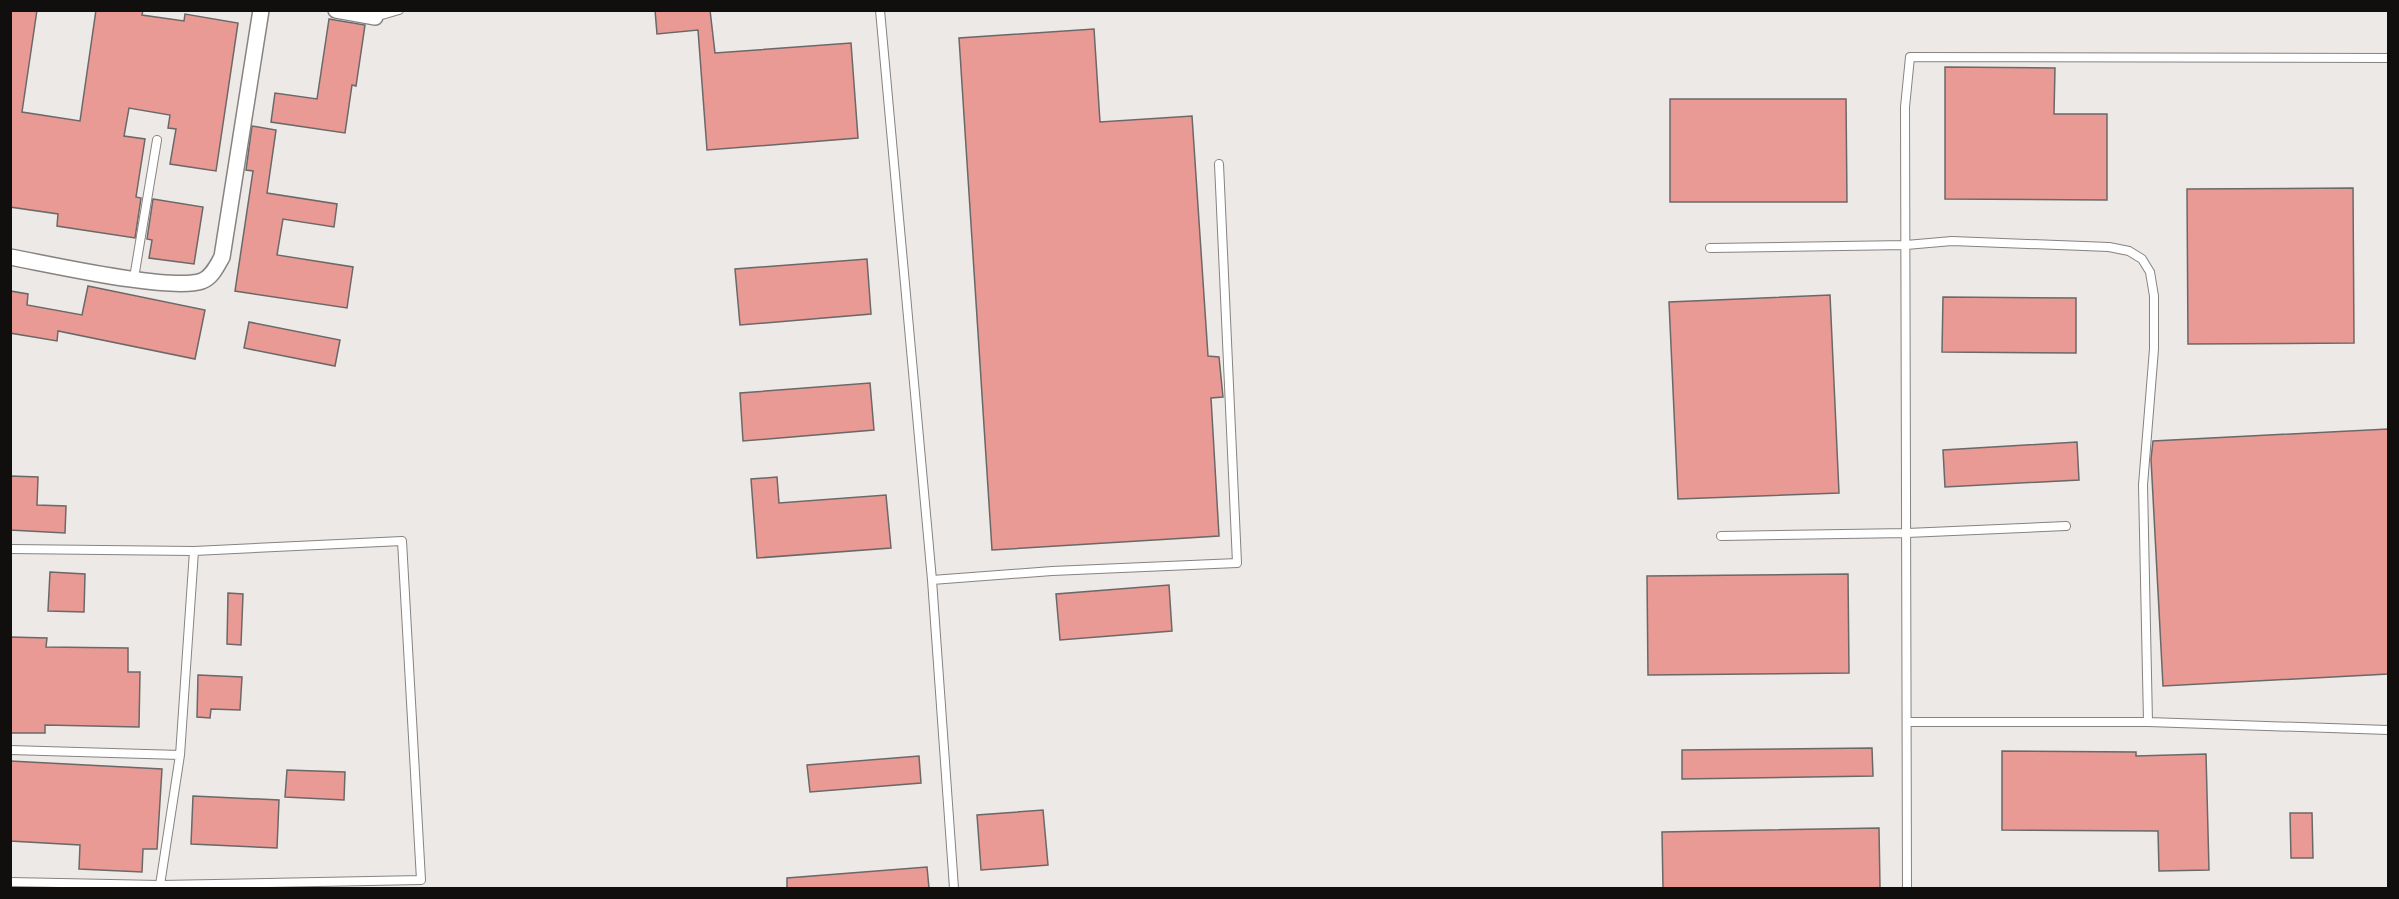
<svg xmlns="http://www.w3.org/2000/svg" width="2399" height="899" viewBox="0 0 2399 899" font-family="Signika,sans-serif">
<rect width="100%" height="100%" fill="#ece9e6"/>
<path fill="#e99a95" stroke="#6b6868" stroke-width="1.5" d="M 10,10 L 37,10 L 22,112 L 80,121 L 96,10 L 143,10 L 142,15 L 184,21 L 185,14 L 238,23 L 216,171 L 170,164 L 176,129 L 168,128 L 170,115 L 129,108 L 124,136 L 145,139 L 136,197 L 141,198 L 135,238 L 57,226 L 58,214 L 10,207 Z
M 655,10 L 710,10 L 715,53 L 851,43 L 858,138 L 707,150 L 698,30 L 657,34 Z
M 329,19 L 365,25 L 356,86 L 352,85 L 345,133 L 271,122 L 275,93 L 317,99 Z
M 1094,29 L 1100,122 L 1192,116 L 1208,356 L 1219,357 L 1223,397 L 1211,398 L 1219,536 L 992,550 L 959,38 Z
M 1945,67 L 2055,68 L 2054,114 L 2107,114 L 2107,200 L 1945,199 Z
M 1670,99 L 1846,99 L 1847,202 L 1670,202 Z
M 252,126 L 276,130 L 267,193 L 337,204 L 334,227 L 283,219 L 277,255 L 353,267 L 347,308 L 235,291 L 253,171 L 246,170 Z
M 2353,188 L 2354,343 L 2188,344 L 2187,189 Z
M 153,199 L 203,207 L 194,264 L 149,258 L 152,240 L 147,239 Z
M 867,259 L 871,314 L 740,325 L 735,269 Z
M 88,286 L 205,310 L 195,359 L 58,331 L 57,341 L 10,333 L 10,291 L 28,294 L 27,305 L 82,315 Z
M 1830,295 L 1839,493 L 1678,499 L 1669,302 Z
M 1943,297 L 2076,298 L 2076,353 L 1942,352 Z
M 249,322 L 340,340 L 335,366 L 244,348 Z
M 870,383 L 874,430 L 743,441 L 740,393 Z
M 2388,429 L 2388,674 L 2163,686 L 2151,459 L 2153,441 Z
M 2077,442 L 2079,480 L 1945,487 L 1943,450 Z
M 10,476 L 38,477 L 37,505 L 66,506 L 65,533 L 10,530 Z
M 777,477 L 779,503 L 886,495 L 891,548 L 757,558 L 751,479 Z
M 50,572 L 85,574 L 84,612 L 48,611 Z
M 1848,574 L 1849,673 L 1648,675 L 1647,576 Z
M 1169,585 L 1172,631 L 1060,640 L 1056,594 Z
M 228,593 L 243,594 L 241,645 L 227,644 Z
M 10,637 L 47,638 L 46,647 L 128,648 L 128,672 L 140,672 L 139,727 L 45,725 L 45,733 L 10,733 Z
M 198,675 L 242,677 L 240,710 L 211,709 L 210,718 L 197,717 Z
M 1872,748 L 1873,776 L 1682,779 L 1682,750 Z
M 2002,751 L 2136,752 L 2136,756 L 2206,754 L 2209,870 L 2159,871 L 2158,831 L 2002,830 Z
M 919,756 L 921,783 L 810,792 L 807,765 Z
M 10,761 L 162,769 L 157,849 L 143,849 L 142,872 L 79,869 L 80,845 L 10,841 Z
M 287,770 L 345,772 L 344,800 L 285,797 Z
M 193,796 L 279,800 L 277,848 L 191,844 Z
M 1043,810 L 1048,865 L 981,870 L 977,815 Z
M 2290,813 L 2312,813 L 2313,858 L 2291,858 Z
M 1879,828 L 1880,888 L 1663,888 L 1662,832 Z
M 927,867 L 929,888 L 787,888 L 787,878 Z"/>
<g fill="none" stroke-linecap="round" stroke-linejoin="round">
<defs>
<path id="lane" d="M 880,10 L 932,580 L 954,888
M 375,17 L 399,10
M 1710,248 L 1906,245 L 1952,241 L 2109,247 L 2129,251 L 2142,259 L 2150,272 L 2154,296 L 2154,349 L 2143,485 L 2148,722
M 134,278 L 157,140
M 1721,536 L 1907,533 L 2066,526
M 10,549 L 194,551 L 402,541 L 421,880 L 160,885 L 180,755 L 194,551
M 932,580 L 1052,571 L 1237,563 L 1219,164
M 1907,722 L 2148,722 L 2388,730
M 10,750 L 180,755
M 10,882 L 160,885 L 159,888
M 1907,888 L 1905,107 L 1910,57 L 2388,58"/>
<path id="street" d="M 336,10 L 375,17
M 10,257 C 49,264 171,292 202,281 C 212,277 217,266 222,257 L 261,10"/>
</defs>
<use href="#lane" stroke="#868381" stroke-width="10"/>
<use href="#street" stroke="#868381" stroke-width="18"/>
<use href="#lane" stroke="#fff" stroke-width="8"/>
<use href="#street" stroke="#fff" stroke-width="15"/>
</g>
<rect width="2399" height="899" fill="none" stroke="#100f0e" stroke-width="24"/>
</svg>
